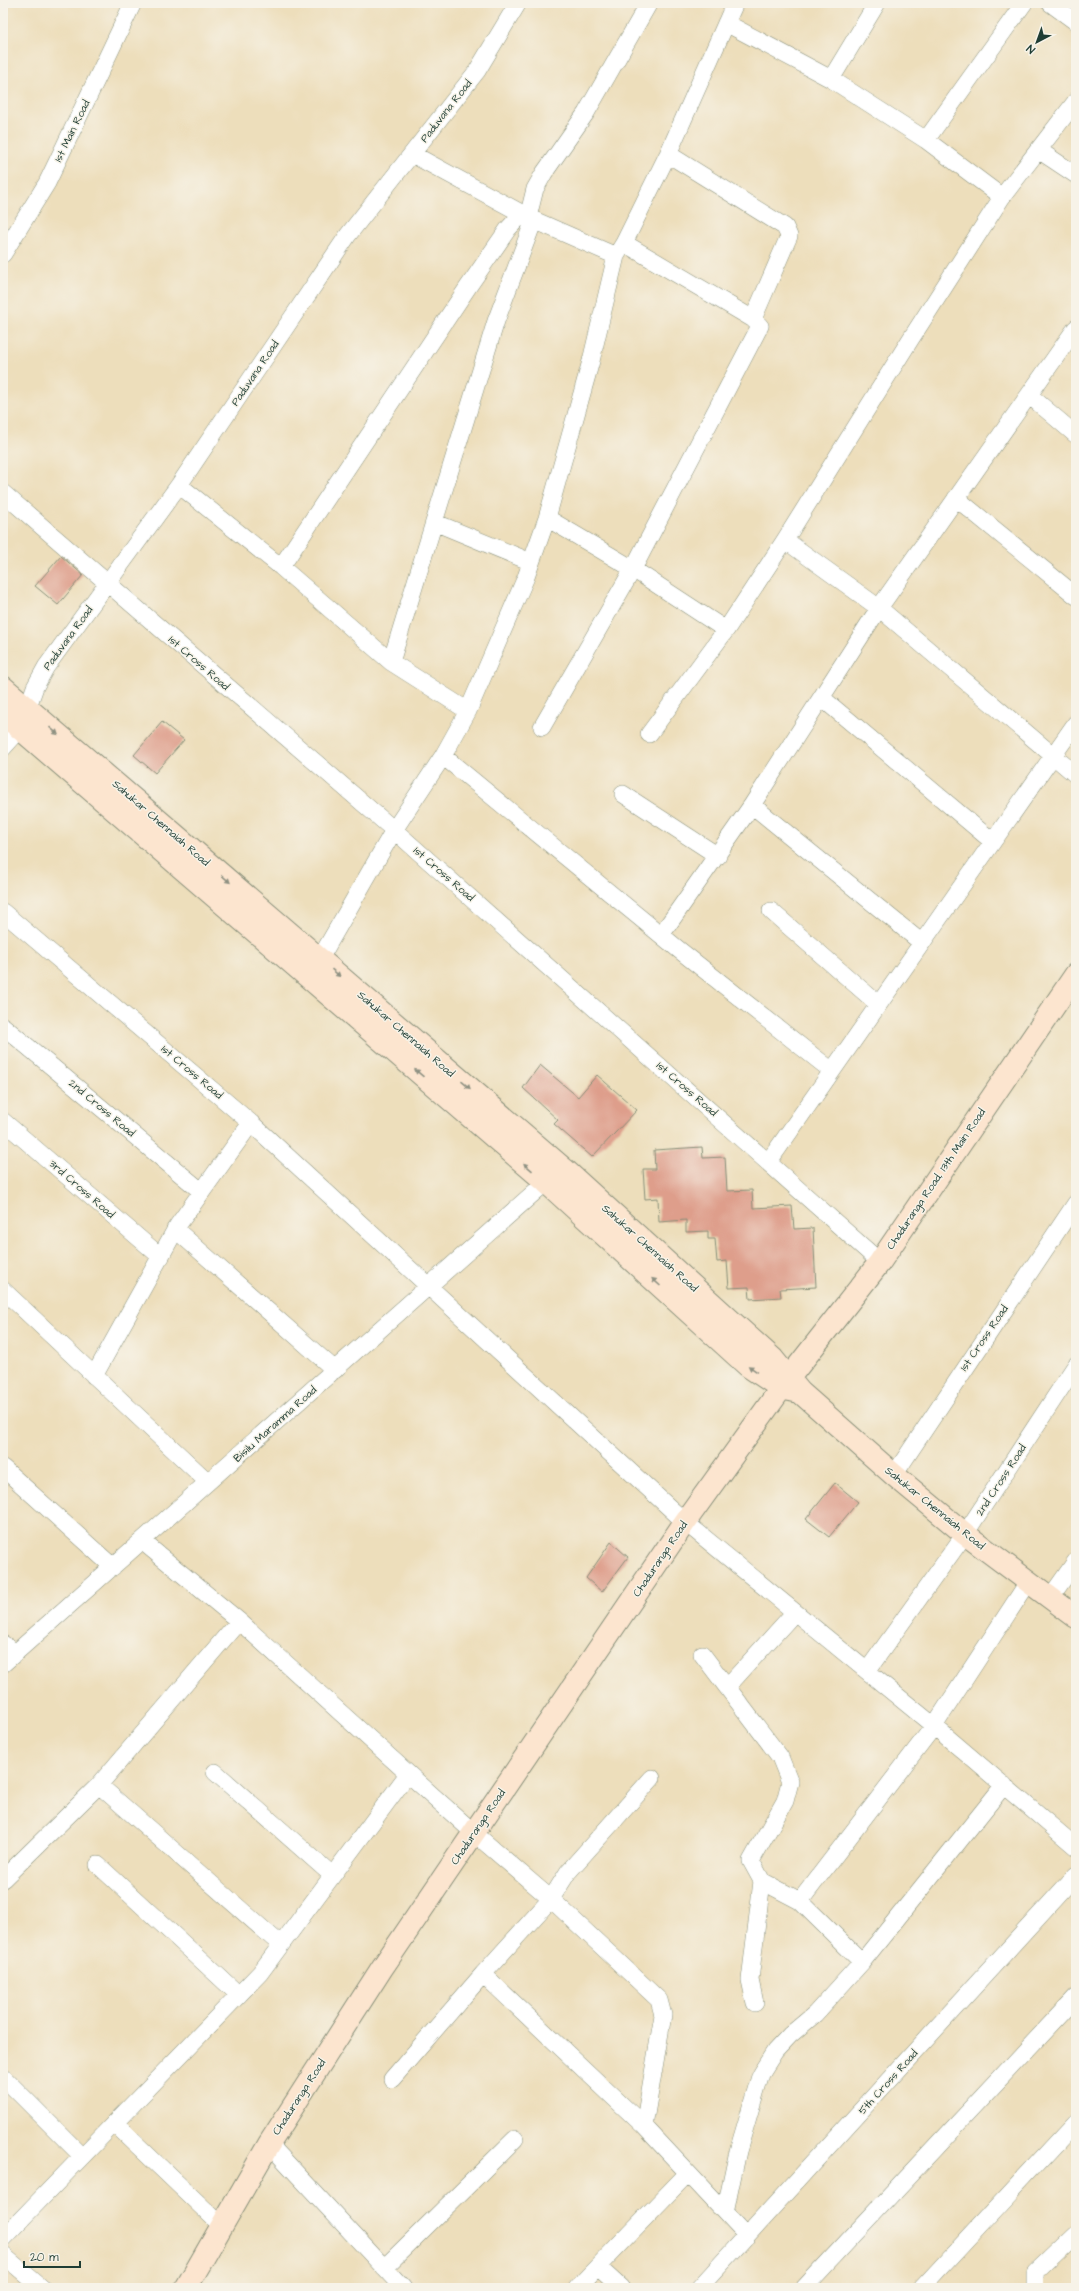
<svg xmlns="http://www.w3.org/2000/svg" width="1079" height="2291" viewBox="0 0 1079 2291" font-family="'Architects Daughter',sans-serif">
<rect width="100%" height="100%" fill="#f7f3e8"/>
<filter id="ink" filterUnits="userSpaceOnUse"><feTurbulence type="fractalNoise" baseFrequency=".025" numOctaves="2"/><feDisplacementMap in="SourceGraphic" scale="8" xChannelSelector="R" yChannelSelector="G"/><feConvolveMatrix kernelMatrix="1 2 1 2 8 2 1 2 1" color-interpolation-filters="sRGB"/></filter>
<filter id="wash" filterUnits="userSpaceOnUse"><feTurbulence type="fractalNoise" baseFrequency=".012" numOctaves="4" result="noise"/><feDisplacementMap in="SourceGraphic" scale="16" xChannelSelector="R" yChannelSelector="G"/><feGaussianBlur stdDeviation="0.9" result="paint"/><feColorMatrix in="noise" values="0 0 0 0 0 0 0 0 0 0 0 0 0 0 0 0 0 1.4 0 .05"/><feComposite in="paint" operator="in"/></filter>
<g filter="url(#wash)">
<rect width="100%" height="100%" fill="#eddebb"/>
<g id="blocks">
<path fill="#de9e8b" d="M 61,556 L 83,575 L 58,605 L 35,586 Z
M 162,722 L 184,740 L 155,773 L 134,755 Z
M 540,1065 L 578,1097 L 597,1075 L 637,1110 L 592,1157 L 554,1124 L 558,1120 L 523,1088 Z
M 702,1147 L 703,1158 L 725,1157 L 727,1191 L 752,1190 L 753,1208 L 792,1206 L 794,1229 L 813,1228 L 816,1287 L 780,1289 L 781,1297 L 750,1299 L 749,1287 L 729,1288 L 727,1261 L 717,1262 L 715,1239 L 708,1239 L 708,1231 L 686,1232 L 686,1220 L 659,1222 L 658,1198 L 645,1199 L 643,1169 L 655,1169 L 654,1150 Z
M 835,1483 L 858,1502 L 829,1537 L 806,1519 Z
M 611,1542 L 628,1557 L 602,1592 L 586,1578 Z"/>
</g>
</g>
<g filter="url(#ink)">
<use href="#blocks" fill-opacity="0" stroke="#868e78" stroke-width="1"/>
<g fill="none" stroke-linecap="round" stroke-linejoin="round">
<defs>
<path id="street" d="M 1050,3 L 1076,22
M 726,23 L 831,79 L 926,140 L 1002,197
M 831,79 L 877,3
M 926,140 L 1024,3
M 1040,151 L 1076,175
M 412,154 L 534,220 L 616,256
M 668,154 L 785,227 L 789,236 L 753,319
M 528,217 L 535,189 L 544,173 L 586,113 L 649,3
M 3,254 L 47,183 L 133,3
M 1029,395 L 1076,435
M 179,485 L 281,567 L 391,662 L 468,711
M 3,493 L 394,830 L 880,1262
M 956,498 L 1076,596
M 547,518 L 633,569 L 726,630
M 434,522 L 531,562
M 785,540 L 879,608 L 1076,775
M 281,567 L 468,287 L 508,229 L 522,214
M 391,662 L 496,321 L 534,220
M 822,698 L 992,841
M 542,727 L 633,569 L 760,326 L 753,319 L 624,243
M 649,734 L 726,630 L 785,540 L 910,340 L 1002,197 L 1076,101
M 3,748 L 20,729 L 35,687 L 46,667 L 179,485 L 348,235 L 477,71 L 518,3
M 443,756 L 678,949 L 832,1071
M 623,794 L 718,856
M 752,805 L 922,943
M 771,911 L 878,1004
M 3,912 L 251,1123 L 685,1522 L 934,1726 L 1076,1847
M 661,935 L 752,805 L 879,608 L 1076,328
M 314,969 L 394,830 L 443,756 L 468,711 L 526,577 L 547,518 L 591,361 L 616,256 L 624,243 L 668,154 L 735,3
M 3,1026 L 201,1191
M 3,1121 L 161,1257
M 769,1161 L 1076,723
M 175,1229 L 335,1370
M 3,1290 L 208,1482
M 94,1376 L 178,1225 L 251,1123
M 3,1468 L 113,1567
M 894,1475 L 1076,1203
M 142,1541 L 239,1621 L 474,1833 L 551,1899 L 483,1974 L 644,2126 L 747,2236
M 1050,1598 L 1076,1561
M 3,1644 L 16,1653
M 702,1654 L 780,1757 L 790,1782 L 785,1801 L 751,1861 L 762,1881 L 800,1901 L 862,1962
M 3,1664 L 546,1182
M 867,1671 L 965,1534 L 1076,1365
M 727,1687 L 795,1612
M 215,1772 L 332,1875
M 99,1785 L 281,1945
M 98,1865 L 239,1995
M 3,1879 L 99,1785 L 239,1621
M 800,1901 L 934,1726 L 1029,1581
M 755,2003 L 750,1980 L 762,1881
M 3,2077 L 82,2156
M 392,2079 L 483,1974
M 114,2123 L 222,2226
M 644,2126 L 663,2015 L 659,2000 L 551,1899 L 568,1872 L 652,1778
M 269,2144 L 403,2288
M 725,2212 L 738,2151 L 761,2073 L 775,2051 L 790,2035 L 815,2014 L 862,1962 L 1004,1785
M 3,2238 L 260,1973 L 408,1774
M 3,2255 L 42,2288
M 598,2267 L 621,2288
M 384,2268 L 515,2139
M 577,2288 L 688,2173
M 699,2288 L 1076,1875
M 804,2288 L 1076,1997
M 922,2288 L 1076,2122
M 1035,2288 L 1035,2273 L 1076,2234"/>
<path id="secondary" d="M 3,687 L 564,1169 L 773,1359 L 800,1392 L 894,1475 L 965,1534 L 1076,1617
M 3,714 L 546,1182 L 748,1366 L 781,1388 L 795,1391
M 186,2288 L 269,2144 L 382,1968 L 685,1522 L 785,1383 L 880,1262 L 1076,974"/>
</defs>
<use href="#street" stroke="#868e78" stroke-width="18"/>
<use href="#secondary" stroke="#868e78" stroke-width="24"/>
<use href="#street" stroke="#fff" stroke-width="17"/>
<use href="#secondary" stroke="#fce5cf" stroke-width="22"/>
</g>
<defs><path id="oneway-solid" d="M-6-.8H1V-3.2L6.5 0L1 3.2V.8H-6Z"/></defs>
<g fill="#8e9182">
<use href="#oneway-solid" transform="translate(54 731) rotate(41)"/>
<use href="#oneway-solid" transform="translate(226 879) rotate(41)"/>
<use href="#oneway-solid" transform="translate(336 973) rotate(41)"/>
<use href="#oneway-solid" transform="translate(419 1073) rotate(-139)"/>
<use href="#oneway-solid" transform="translate(466 1085) rotate(41)"/>
<use href="#oneway-solid" transform="translate(528 1167) rotate(-139)"/>
<use href="#oneway-solid" transform="translate(656 1282) rotate(-138)"/>
<use href="#oneway-solid" transform="translate(753 1369) rotate(-145)"/>
</g>
</g>
<g text-anchor="middle" dominant-baseline="central" stroke-width="3" stroke-linejoin="round" paint-order="stroke">
<g font-size="11" fill="#1f3d34" stroke="#f7f3e8">
<text transform="translate(446 111) rotate(-52)">Paduvana Road</text>
<text transform="translate(72 131) rotate(-64)">1st Main Road</text>
<text transform="translate(255 373) rotate(-56)">Paduvana Road</text>
<text transform="translate(68 638) rotate(-54)">Paduvana Road</text>
<text transform="translate(199 663) rotate(41)">1st Cross Road</text>
<text transform="translate(161 823) rotate(41)">Sahukar Chennaiah Road</text>
<text transform="translate(444 874) rotate(41)">1st Cross Road</text>
<text transform="translate(406 1034) rotate(41)">Sahukar Chennaiah Road</text>
<text transform="translate(192 1072) rotate(40)">1st Cross Road</text>
<text transform="translate(687 1089) rotate(41)">1st Cross Road</text>
<text transform="translate(102 1108) rotate(40)">2nd Cross Road</text>
<text transform="translate(936 1179) rotate(-56)">Chaduranga Road, 13th Main Road</text>
<text transform="translate(82 1189) rotate(41)">3rd Cross Road</text>
<text transform="translate(650 1248) rotate(42)">Sahukar Chennaiah Road</text>
<text transform="translate(984 1338) rotate(-56)">1st Cross Road</text>
<text transform="translate(275 1424) rotate(-42)">Bisilu Maramma Road</text>
<text transform="translate(1001 1480) rotate(-57)">2nd Cross Road</text>
<text transform="translate(935 1508) rotate(39)">Sahukar Chennaiah Road</text>
<text transform="translate(660 1559) rotate(-56)">Chaduranga Road</text>
<text transform="translate(478 1827) rotate(-56)">Chaduranga Road</text>
<text transform="translate(888 2082) rotate(-48)">5th Cross Road</text>
<text transform="translate(299 2097) rotate(-57)">Chaduranga Road</text>
</g>
</g>
<rect width="1079" height="2291" fill="none" stroke="#f7f3e8" stroke-width="16"/>
<g transform="translate(1037 42) rotate(221)" stroke="#f7f3e8" stroke-width="3" paint-order="stroke">
<path d="M0-3L7 15L0 10L-7 15Z" fill="#1f3d34"/>
<text y="-6" font-size="11" font-weight="bold" text-anchor="middle" fill="#1f3d34">N</text>
</g>
<path d="M24 2261v6h56v-6" fill="none" stroke="#1f3d34" stroke-width="2"/>
<text x="30" y="2261" font-size="12" fill="#1f3d34" stroke="#f7f3e8" stroke-width="3" paint-order="stroke">20 m</text>
</svg>
